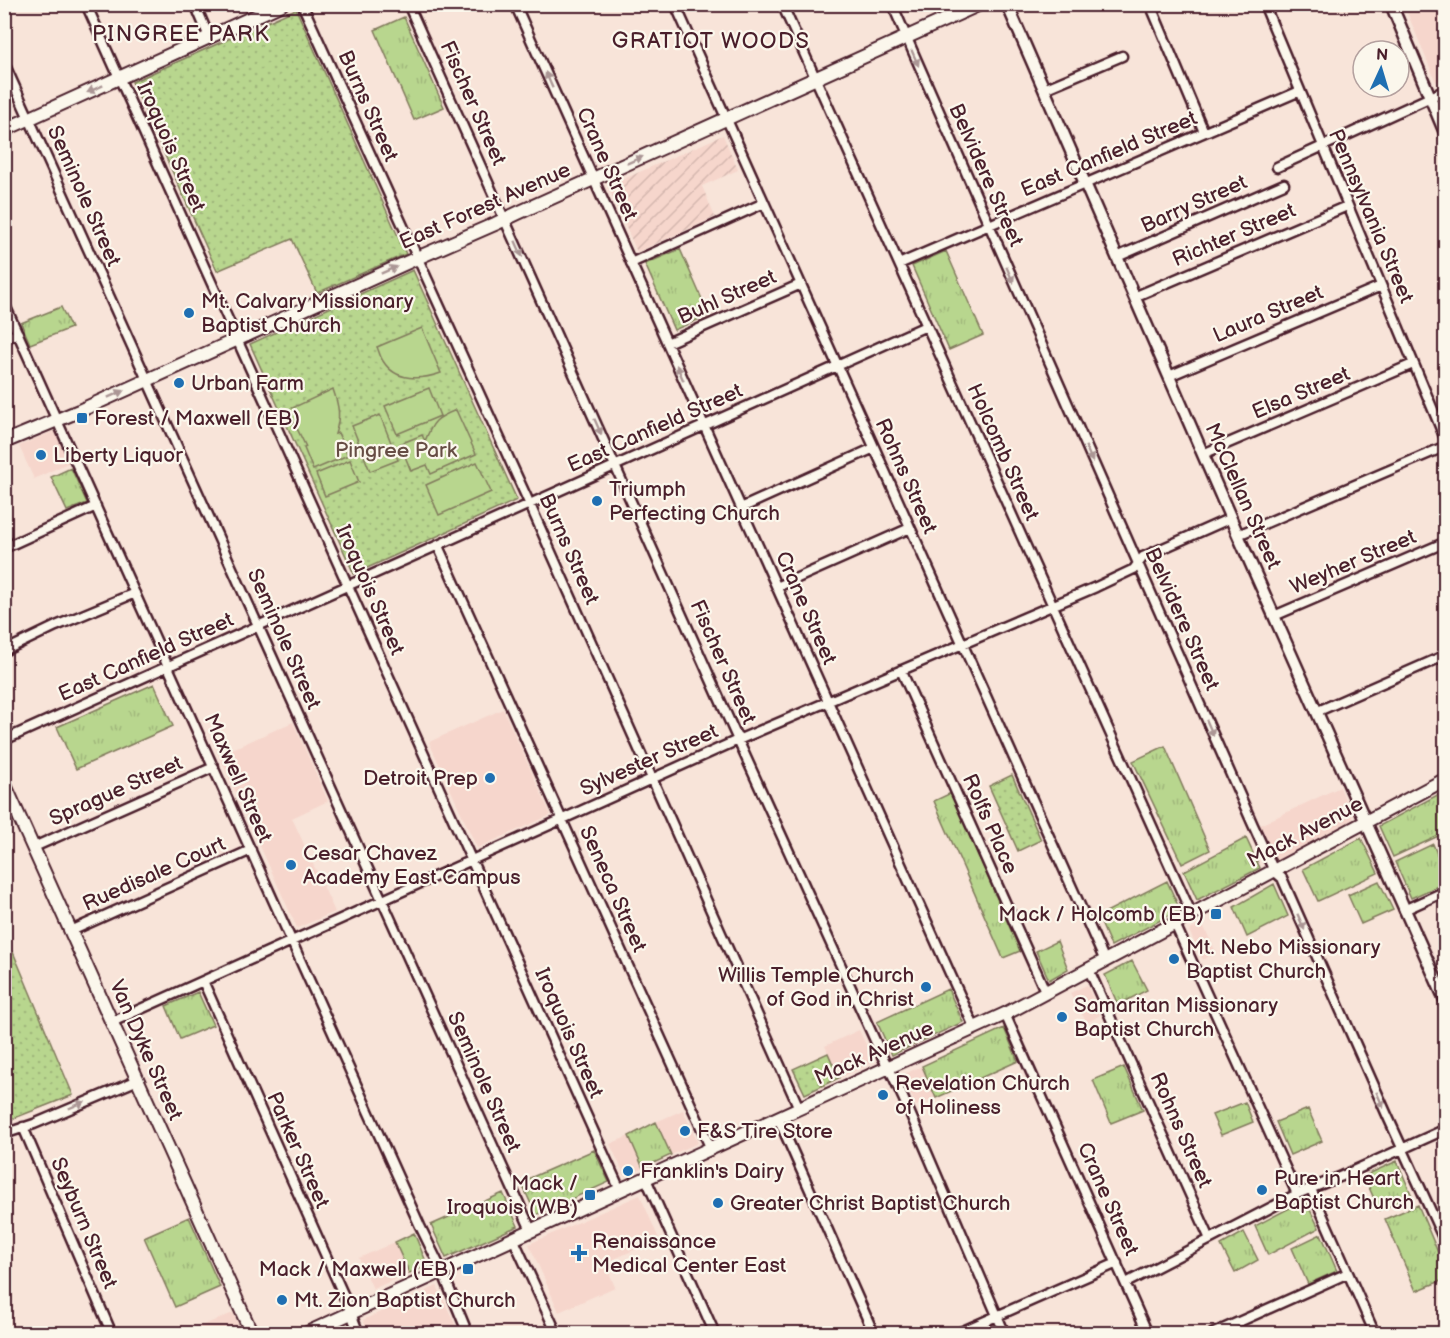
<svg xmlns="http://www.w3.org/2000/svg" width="1450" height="1338" viewBox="0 0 1450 1338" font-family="'Balsamiq Sans',sans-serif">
<defs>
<pattern id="industrial-furrows" width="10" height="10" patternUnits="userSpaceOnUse" patternTransform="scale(1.5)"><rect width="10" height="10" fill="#f6d6cc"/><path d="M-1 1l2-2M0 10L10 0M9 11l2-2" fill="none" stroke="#d4b7af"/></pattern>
<pattern id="grass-tufts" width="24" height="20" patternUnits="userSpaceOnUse" patternTransform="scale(1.5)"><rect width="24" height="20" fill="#b8d68e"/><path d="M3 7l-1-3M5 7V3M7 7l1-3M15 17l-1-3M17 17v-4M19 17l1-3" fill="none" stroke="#a0b77b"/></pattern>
<pattern id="park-dots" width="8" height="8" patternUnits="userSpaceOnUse" patternTransform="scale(1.5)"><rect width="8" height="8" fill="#b8d68e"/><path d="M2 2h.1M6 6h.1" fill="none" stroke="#a0b77b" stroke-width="1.8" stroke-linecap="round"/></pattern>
</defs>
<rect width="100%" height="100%" fill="#f8e4d9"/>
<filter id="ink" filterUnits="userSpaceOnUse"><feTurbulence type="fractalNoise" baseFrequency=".0167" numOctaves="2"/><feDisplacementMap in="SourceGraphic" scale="12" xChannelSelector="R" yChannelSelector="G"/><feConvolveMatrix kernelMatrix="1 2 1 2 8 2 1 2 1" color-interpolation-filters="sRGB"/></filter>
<g filter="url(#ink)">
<path fill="#f6d6cc" d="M 1404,5 L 1445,5 L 1445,78 L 1436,82 Z
M 56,430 L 70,462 L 34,479 L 19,446 Z
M 503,709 L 551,815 L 477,848 L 429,742 Z
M 293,722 L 328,801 L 292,818 L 335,912 L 297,928 L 219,755 Z
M 1340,787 L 1353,819 L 1277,860 L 1260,825 Z
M 1202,923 L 1216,952 L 1203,960 L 1189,931 Z
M 1087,985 L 1100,1015 L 1087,1023 L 1070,993 Z
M 859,1030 L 874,1062 L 839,1078 L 825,1046 Z
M 922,1066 L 936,1098 L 916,1106 L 902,1075 Z
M 683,1110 L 698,1143 L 671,1155 L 656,1122 Z
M 629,1136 L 643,1168 L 625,1176 L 610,1144 Z
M 640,1195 L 659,1239 L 605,1263 L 615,1287 L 559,1312 L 529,1244 Z
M 395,1242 L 409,1273 L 373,1289 L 359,1258 Z
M 437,1286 L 456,1326 L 438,1333 L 369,1333 L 363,1320 Z
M 233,1313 L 242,1333 L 184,1333 Z"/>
<path fill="url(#industrial-furrows)" d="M 723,135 L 738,170 L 702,186 L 715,217 L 637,252 L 608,186 Z"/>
<path fill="url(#grass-tufts)" stroke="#817a5c" stroke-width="1.5" d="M 404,17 L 444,107 L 414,120 L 375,30 Z
M 680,249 L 709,315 L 674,330 L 645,264 Z
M 946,251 L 983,335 L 949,350 L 912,266 Z
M 61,307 L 71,328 L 30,344 L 21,323 Z
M 71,468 L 87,503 L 67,511 L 51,477 Z
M 154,684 L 173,726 L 76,769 L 57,727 Z
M 1165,746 L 1210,850 L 1182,864 L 1133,761 Z
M 1445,791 L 1445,833 L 1393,857 L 1379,826 Z
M 951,793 L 1020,951 L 1003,958 L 934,801 Z
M 1246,838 L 1260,868 L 1197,900 L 1184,871 Z
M 1361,838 L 1378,873 L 1318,901 L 1303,869 Z
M 1433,844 L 1445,874 L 1445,883 L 1411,898 L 1395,862 Z
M 1167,881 L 1180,910 L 1111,946 L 1098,916 Z
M 1379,881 L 1393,910 L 1361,924 L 1348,895 Z
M 1274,884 L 1288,916 L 1247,937 L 1234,907 Z
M 1057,941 L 1068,969 L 1049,980 L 1036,951 Z
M 1132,961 L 1147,990 L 1118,1005 L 1105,975 Z
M 948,989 L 963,1022 L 892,1055 L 877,1022 Z
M 198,992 L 213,1025 L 180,1039 L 166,1006 Z
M 1004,1028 L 1018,1061 L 936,1098 L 922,1066 Z
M 1124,1067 L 1143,1110 L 1111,1123 L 1093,1080 Z
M 1245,1102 L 1253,1122 L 1221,1135 L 1212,1115 Z
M 1308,1109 L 1322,1141 L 1290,1155 L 1276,1122 Z
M 656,1122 L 671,1155 L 643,1168 L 629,1136 Z
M 594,1150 L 609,1182 L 536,1215 L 521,1182 Z
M 1397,1161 L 1412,1196 L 1379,1210 L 1364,1176 Z
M 503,1193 L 518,1226 L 446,1258 L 431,1225 Z
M 1305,1200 L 1319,1228 L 1268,1255 L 1255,1226 Z
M 1418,1205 L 1445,1269 L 1446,1279 L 1416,1291 L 1385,1219 Z
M 189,1217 L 220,1287 L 175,1307 L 144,1237 Z
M 1244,1232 L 1258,1260 L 1235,1273 L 1221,1245 Z
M 414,1233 L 428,1266 L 409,1273 L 395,1242 Z
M 1321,1234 L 1337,1271 L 1308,1284 L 1292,1248 Z"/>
<path fill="url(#park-dots)" stroke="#817a5c" stroke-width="1.5" d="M 296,9 L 406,254 L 317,293 L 292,239 L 217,271 L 132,82 Z
M 413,270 L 517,500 L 354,574 L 250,344 Z
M 1012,775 L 1041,840 L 1018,851 L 989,786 Z
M 13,952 L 73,1095 L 12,1119 L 4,1101 L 4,955 Z
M 828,1053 L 839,1078 L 805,1094 L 793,1069 Z"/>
<path fill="#b8d68e" stroke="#817a5c" stroke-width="1.5" d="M 422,328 L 441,373 C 421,380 396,382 383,361 C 380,357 379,351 377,347 Z
M 429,388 L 440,416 L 397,434 L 385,406 Z
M 333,389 C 339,407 341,416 335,434 L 338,433 L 348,455 L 313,470 L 304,448 L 306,447 L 288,410 Z
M 456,410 L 476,454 L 431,474 L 427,465 L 411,471 L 400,444 L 422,435 L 425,441 C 433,421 436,418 456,410 Z
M 380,415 L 398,460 L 370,471 L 352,426 Z
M 350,460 L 359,482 L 325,496 L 316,474 Z
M 477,462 L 491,492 L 439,515 L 426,485 Z"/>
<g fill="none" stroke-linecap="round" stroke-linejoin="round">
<defs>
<path id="minor" d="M 86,4 L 620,1190
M 195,4 L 209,37
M 302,4 L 526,496 L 799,1108
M 408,4 L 738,740 L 883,1058 L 893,1076 L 910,1113 L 1005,1334
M 515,4 L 975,1029
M 675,4 L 1105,961
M 782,4 L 1192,915
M 892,4 L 1253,825 L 1274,871 L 1282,878 L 1387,1115 L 1446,1244
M 1150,4 L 1204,132
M 1264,4 L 1446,441
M 4,63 L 531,1230
M 1044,89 L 1122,56
M 1277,167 L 1446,90
M 1117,257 L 1284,184
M 631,263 L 764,203
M 899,264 L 1300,91
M 1134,297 L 1347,206
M 4,303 L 420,1226 L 442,1271 L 468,1334
M 4,339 L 18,333
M 667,343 L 801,284
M 1169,376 L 1381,286
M 1203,454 L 1413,364
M 741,508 L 874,448
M 1238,535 L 1446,446
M 438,546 L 711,1149
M 4,548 L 96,506
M 777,587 L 910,528
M 1274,616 L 1446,542
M 4,651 L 56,626 L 135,593
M 901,670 L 1046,993
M 1316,712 L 1446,655
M 4,740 L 926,326
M 34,847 L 214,767
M 1404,910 L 1446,891
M 1175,924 L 1297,1194
M 71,931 L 251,850
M 1089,970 L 1210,1239
M 203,981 L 347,1303 L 359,1334
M 1005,1014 L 1148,1334
M 112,1022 L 738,740 L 1096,587 L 1134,569 L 1143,557 L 1231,518
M 778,1118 L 874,1334
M 23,1127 L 112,1334
M 4,1134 L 34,1124 L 138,1080
M 646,1179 L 715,1334
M 1311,1189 L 1375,1334
M 513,1238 L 557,1334
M 1126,1283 L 1297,1194 L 1342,1176 L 1446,1129
M 956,1334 L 1117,1263
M 1212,1334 L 1348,1273"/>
<path id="tertiary" d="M 1007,4 L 1238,535 L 1446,1002
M 1391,4 L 1446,135"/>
<path id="secondary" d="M 4,130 L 282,4
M 4,442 L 79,411 L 417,258 L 495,224 L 518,213 L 980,4
M 4,783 L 252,1334
M 305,1334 L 1005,1014 L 1446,779"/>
</defs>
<use href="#minor" stroke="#4a1f2b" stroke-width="13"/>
<use href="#tertiary" stroke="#4a1f2b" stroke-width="15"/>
<use href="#secondary" stroke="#4a1f2b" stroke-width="16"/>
<use href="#minor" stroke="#fbf7ec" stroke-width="8"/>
<use href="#tertiary" stroke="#fbf7ec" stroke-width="10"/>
<use href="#secondary" stroke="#fbf7ec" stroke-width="12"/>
</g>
<defs><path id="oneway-solid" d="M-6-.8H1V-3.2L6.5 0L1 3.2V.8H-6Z" transform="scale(1.5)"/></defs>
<g fill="#ab9695">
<use href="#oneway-solid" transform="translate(915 58) rotate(66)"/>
<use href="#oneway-solid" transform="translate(549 80) rotate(-114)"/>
<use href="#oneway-solid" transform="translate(95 89) rotate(156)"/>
<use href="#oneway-solid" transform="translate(635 160) rotate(-24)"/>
<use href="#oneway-solid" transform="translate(519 249) rotate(66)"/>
<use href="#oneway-solid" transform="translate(389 270) rotate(-24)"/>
<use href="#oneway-solid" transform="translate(1010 275) rotate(66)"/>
<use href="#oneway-solid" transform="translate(680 373) rotate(-114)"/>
<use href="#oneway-solid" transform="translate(116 394) rotate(-24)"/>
<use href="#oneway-solid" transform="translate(598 427) rotate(66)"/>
<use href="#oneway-solid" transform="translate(1089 454) rotate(66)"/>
<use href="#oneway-solid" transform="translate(1210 728) rotate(66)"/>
<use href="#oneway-solid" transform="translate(1301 922) rotate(66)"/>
<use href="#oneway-solid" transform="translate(1380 1100) rotate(66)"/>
<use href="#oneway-solid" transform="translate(77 1105) rotate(-23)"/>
</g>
</g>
<g fill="#1f6fb2" stroke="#fbf7ec" stroke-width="2">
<circle cx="189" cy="313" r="6"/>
<circle cx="179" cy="383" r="6"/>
<rect x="76" y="412" width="12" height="12" rx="3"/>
<circle cx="41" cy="455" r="6"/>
<circle cx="597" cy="501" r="6"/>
<circle cx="490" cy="778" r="6"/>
<circle cx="291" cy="865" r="6"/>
<rect x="1210" y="908" width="12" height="12" rx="3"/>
<circle cx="1174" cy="959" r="6"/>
<circle cx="926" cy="987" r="6"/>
<circle cx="1062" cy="1017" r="6"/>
<circle cx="883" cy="1095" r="6"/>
<circle cx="685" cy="1131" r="6"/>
<circle cx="628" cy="1171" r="6"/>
<circle cx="1262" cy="1190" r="6"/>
<rect x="584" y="1189" width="12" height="12" rx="3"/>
<circle cx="718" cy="1203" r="6"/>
<path d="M576 1244h6v6h6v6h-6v6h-6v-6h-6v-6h6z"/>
<rect x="462" y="1263" width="12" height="12" rx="3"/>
<circle cx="282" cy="1300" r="6"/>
</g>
<g text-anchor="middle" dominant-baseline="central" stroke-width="4.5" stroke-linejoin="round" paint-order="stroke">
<g font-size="21" fill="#4a1f2b" stroke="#fbf7ec">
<text transform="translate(473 103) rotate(66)">Fischer Street</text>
<text transform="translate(368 106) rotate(66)">Burns Street</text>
<text transform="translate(171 147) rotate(66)">Iroquois Street</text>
<text transform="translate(1109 154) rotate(-23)">East Canfield Street</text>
<text transform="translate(607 164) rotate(66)">Crane Street</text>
<text transform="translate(986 175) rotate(66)">Belvidere Street</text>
<text transform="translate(84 196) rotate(66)">Seminole Street</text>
<text transform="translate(1194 204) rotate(-24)">Barry Street</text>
<text transform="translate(485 206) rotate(-24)">East Forest Avenue</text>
<text transform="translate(1371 216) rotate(67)">Pennsylvania Street</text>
<text transform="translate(1234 235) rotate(-23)">Richter Street</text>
<text transform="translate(727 297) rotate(-24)">Buhl Street</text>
<text transform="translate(1268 314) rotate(-23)">Laura Street</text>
<text transform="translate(1301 393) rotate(-23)">Elsa Street</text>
<text transform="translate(655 428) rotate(-24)">East Canfield Street</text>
<text transform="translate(1003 452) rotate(66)">Holcomb Street</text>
<text transform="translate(906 476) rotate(66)">Rohns Street</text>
<text transform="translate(1243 496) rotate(66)">McClellan Street</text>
<text transform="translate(569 549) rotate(66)">Burns Street</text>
<text transform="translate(1353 562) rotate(-23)">Weyher Street</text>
<text transform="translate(370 590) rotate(66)">Iroquois Street</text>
<text transform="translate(806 608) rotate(66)">Crane Street</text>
<text transform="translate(1182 619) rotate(66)">Belvidere Street</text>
<text transform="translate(284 639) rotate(66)">Seminole Street</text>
<text transform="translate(146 657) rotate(-24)">East Canfield Street</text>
<text transform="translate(723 662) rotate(66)">Fischer Street</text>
<text transform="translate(649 760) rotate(-24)">Sylvester Street</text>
<text transform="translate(238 778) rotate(66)">Maxwell Street</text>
<text transform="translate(116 791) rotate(-24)">Sprague Street</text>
<text transform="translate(990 824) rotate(66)">Rolfs Place</text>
<text transform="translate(1305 832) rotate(-28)">Mack Avenue</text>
<text transform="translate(154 874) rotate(-24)">Ruedisale Court</text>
<text transform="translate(613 889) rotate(66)">Seneca Street</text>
<text transform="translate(569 1033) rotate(66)">Iroquois Street</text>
<text transform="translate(146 1050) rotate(66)">Van Dyke Street</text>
<text transform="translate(874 1053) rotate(-24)">Mack Avenue</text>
<text transform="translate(484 1082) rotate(66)">Seminole Street</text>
<text transform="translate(1181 1130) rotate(66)">Rohns Street</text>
<text transform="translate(298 1150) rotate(66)">Parker Street</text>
<text transform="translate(1108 1199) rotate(66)">Crane Street</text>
<text transform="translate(84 1223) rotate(67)">Seyburn Street</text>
</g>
<g font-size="21" fill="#4a1f2b" stroke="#fbf7ec" text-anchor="start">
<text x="201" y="301">Mt. Calvary Missionary<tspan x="201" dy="24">Baptist Church</tspan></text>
<text x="191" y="383">Urban Farm</text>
<text x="94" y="418">Forest / Maxwell (EB)</text>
<text x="53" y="455">Liberty Liquor</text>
<text x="609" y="489">Triumph<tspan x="609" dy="24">Perfecting Church</tspan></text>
<text x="478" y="778" text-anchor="end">Detroit Prep</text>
<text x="303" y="853">Cesar Chavez<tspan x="303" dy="24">Academy East Campus</tspan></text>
<text x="1204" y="914" text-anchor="end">Mack / Holcomb (EB)</text>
<text x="1186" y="947">Mt. Nebo Missionary<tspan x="1186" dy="24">Baptist Church</tspan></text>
<text x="914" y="975" text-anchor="end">Willis Temple Church<tspan x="914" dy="24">of God in Christ</tspan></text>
<text x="1074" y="1005">Samaritan Missionary<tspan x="1074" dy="24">Baptist Church</tspan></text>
<text x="895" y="1083">Revelation Church<tspan x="895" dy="24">of Holiness</tspan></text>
<text x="697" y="1131">F&amp;S Tire Store</text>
<text x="640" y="1171">Franklin's Dairy</text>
<text x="1274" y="1178">Pure in Heart<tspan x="1274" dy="24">Baptist Church</tspan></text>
<text x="578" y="1183" text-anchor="end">Mack /<tspan x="578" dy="24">Iroquois (WB)</tspan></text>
<text x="730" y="1203">Greater Christ Baptist Church</text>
<text x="592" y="1241">Renaissance<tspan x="592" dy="24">Medical Center East</tspan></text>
<text x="456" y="1269" text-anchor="end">Mack / Maxwell (EB)</text>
<text x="294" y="1300">Mt. Zion Baptist Church</text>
</g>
<g font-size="21" fill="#664d44" stroke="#fbf7ec">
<text x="396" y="450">Pingree Park</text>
</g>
<g font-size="22" letter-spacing="1.5" fill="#4a1f2b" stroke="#fbf7ec">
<text x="181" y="34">PINGREE PARK</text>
<text x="711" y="41">GRATIOT WOODS</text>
</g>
</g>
<rect width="1450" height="1338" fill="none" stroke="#fbf7ec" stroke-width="24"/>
<rect x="12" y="12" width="1426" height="1314" fill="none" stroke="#4a1f2b" stroke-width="2" filter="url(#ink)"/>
<g transform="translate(1381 69) rotate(4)"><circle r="28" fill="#fbf7ec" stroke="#b4a19f" stroke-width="1.5"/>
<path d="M0-4.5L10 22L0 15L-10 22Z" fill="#1f6fb2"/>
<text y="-9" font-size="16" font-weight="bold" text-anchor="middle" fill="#4a1f2b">N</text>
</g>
</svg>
